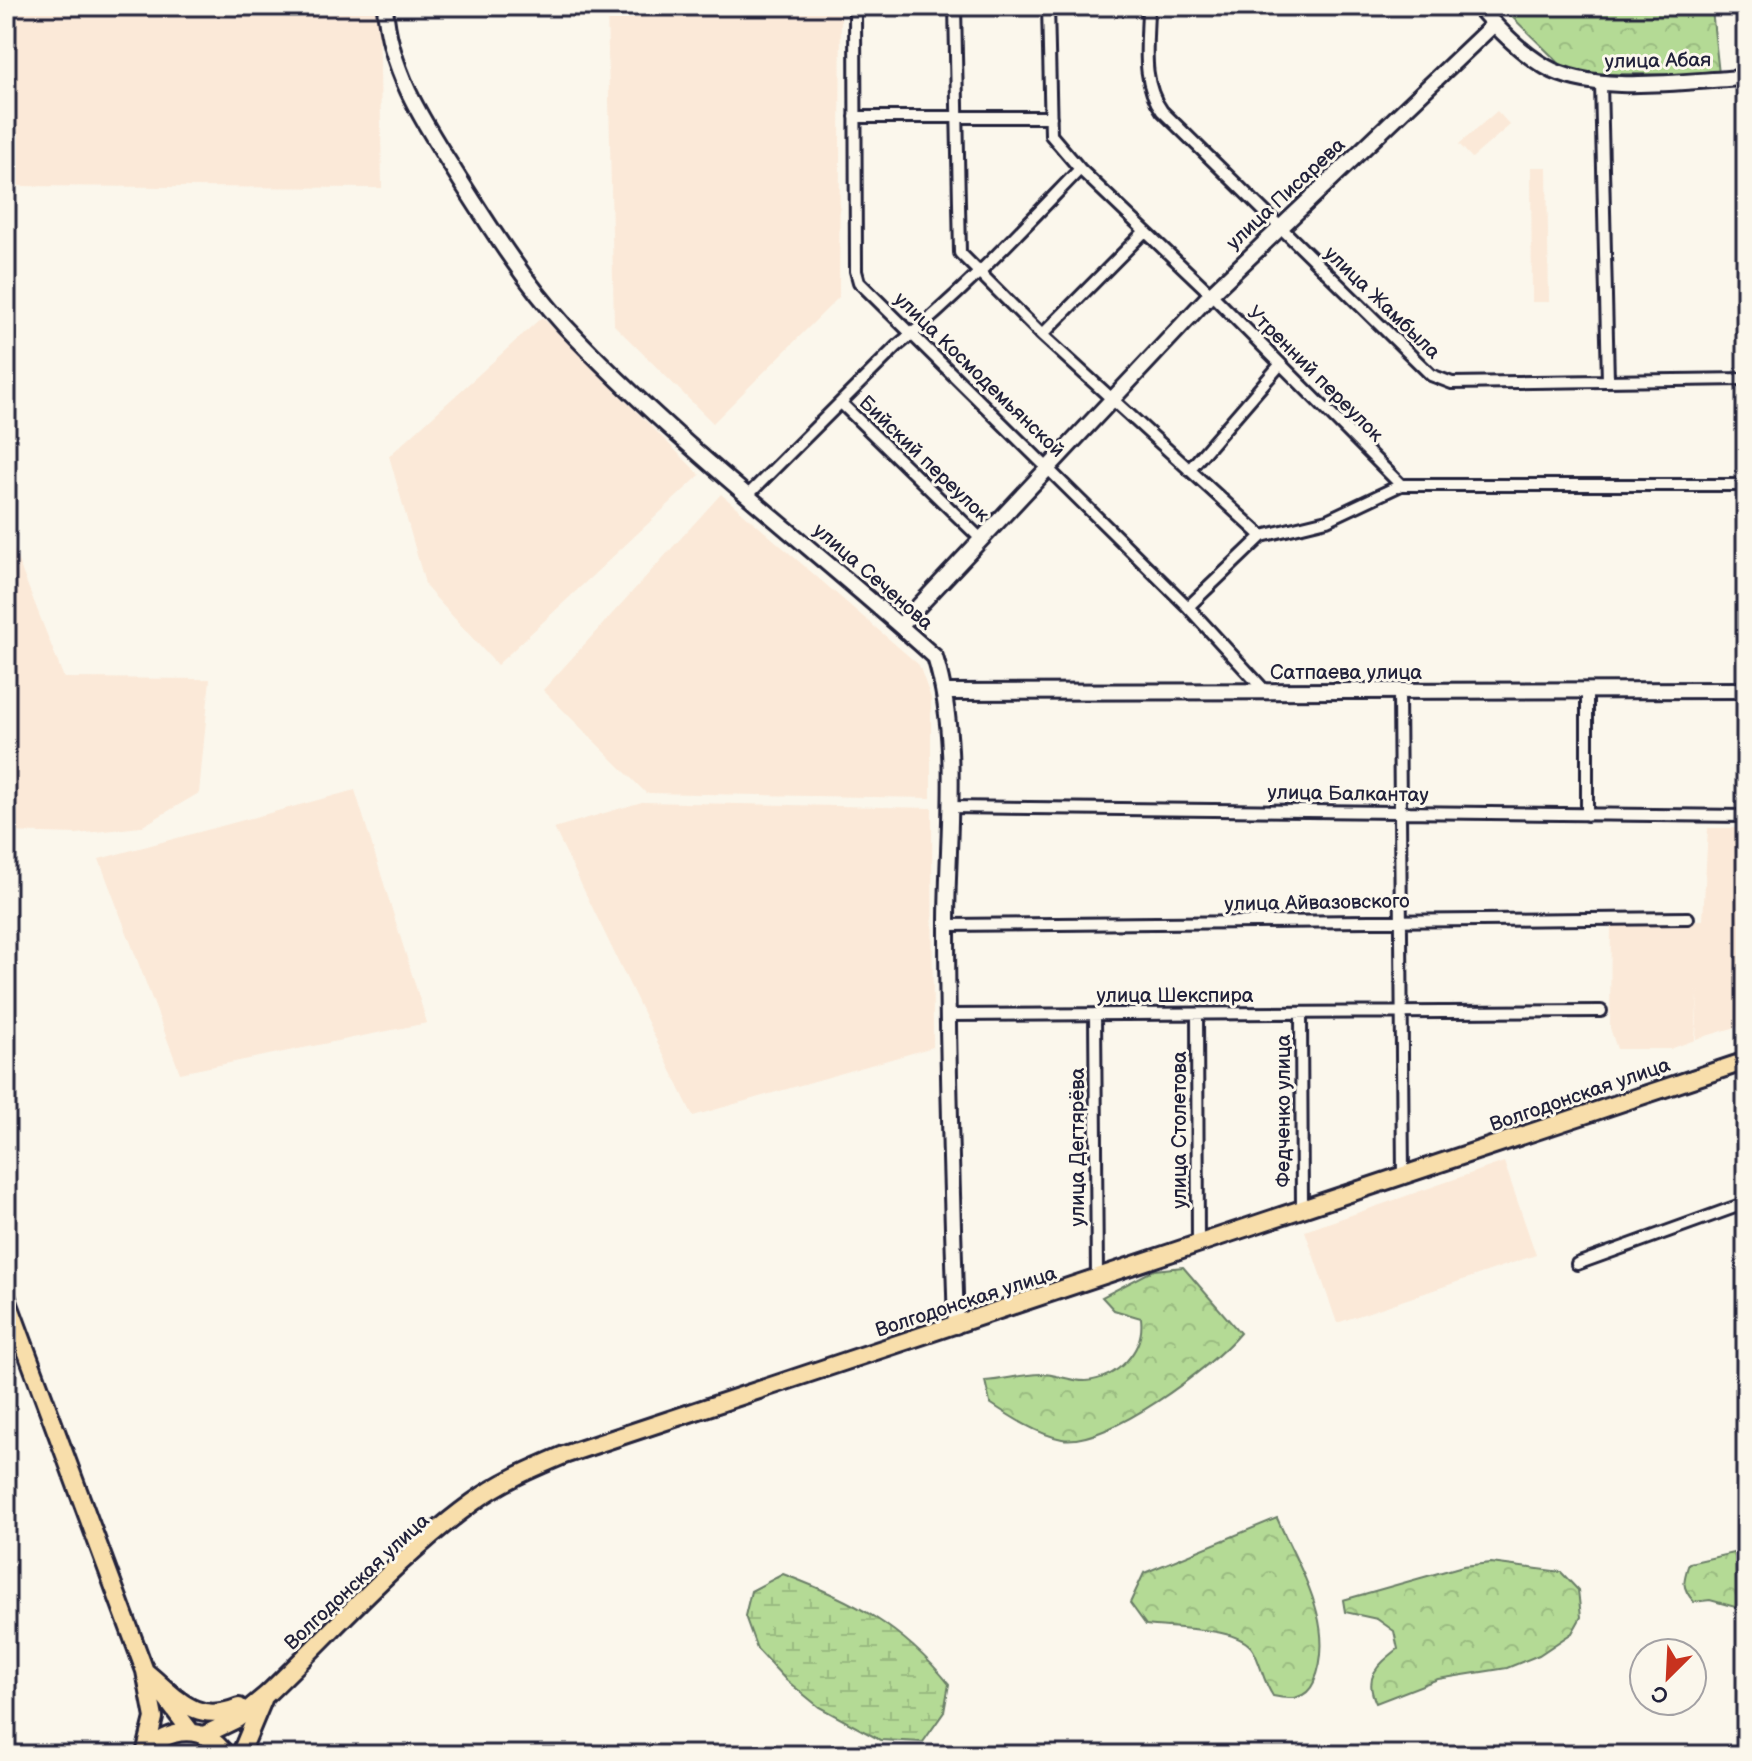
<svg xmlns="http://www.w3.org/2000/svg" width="1752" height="1761" viewBox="0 0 1752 1761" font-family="'Balsamiq Sans',sans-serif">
<defs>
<pattern id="forest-crowns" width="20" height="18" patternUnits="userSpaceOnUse" patternTransform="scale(2)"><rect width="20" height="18" fill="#b4da95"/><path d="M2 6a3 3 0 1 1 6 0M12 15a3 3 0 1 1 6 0" fill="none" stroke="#9abb81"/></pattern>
<pattern id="wetland-marsh" width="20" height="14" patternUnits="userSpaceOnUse" patternTransform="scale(2)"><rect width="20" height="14" fill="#b4da95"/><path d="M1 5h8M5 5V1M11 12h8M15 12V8" fill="none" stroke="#9abb81"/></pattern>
</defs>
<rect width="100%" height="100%" fill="#fbf7ec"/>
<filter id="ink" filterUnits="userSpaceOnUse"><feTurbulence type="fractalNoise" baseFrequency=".0125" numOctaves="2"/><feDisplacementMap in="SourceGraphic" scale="16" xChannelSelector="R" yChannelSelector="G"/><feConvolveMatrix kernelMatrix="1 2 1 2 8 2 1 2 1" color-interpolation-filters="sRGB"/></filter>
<g filter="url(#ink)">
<path fill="#fbe9d8" d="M 6,6 L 379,6 L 382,188 L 6,186 Z
M 607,8 L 841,8 L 839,297 L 713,423 L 614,325 Z
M 1497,111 L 1510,125 L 1472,158 L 1459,144 Z
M 1531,167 L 1547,167 L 1549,302 L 1532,302 Z
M 542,317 L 700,475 L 497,665 L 426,587 L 389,456 Z
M 721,494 L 919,665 L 931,698 L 931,798 L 646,793 L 543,690 Z
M 6,530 L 64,678 L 210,679 L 199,793 L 141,827 L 77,834 L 6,832 Z
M 355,790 L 427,1023 L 180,1073 L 99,859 Z
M 642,802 L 932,808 L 933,1047 L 693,1116 L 554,828 Z
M 1708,828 L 1746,828 L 1746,1024 L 1696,1039 L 1698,991 L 1695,1040 L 1670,1049 L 1617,1049 L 1610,1028 L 1611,920 L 1703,920 Z
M 1504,1162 L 1536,1255 L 1337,1323 L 1305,1231 Z"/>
<path fill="url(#forest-crowns)" stroke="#6b7e68" stroke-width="2" d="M 1501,6 L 1716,6 L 1712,10 L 1719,74 L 1592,74 L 1563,67 Z
M 1183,1267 L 1240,1333 C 1213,1366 1106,1447 1062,1439 C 1037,1434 1011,1417 990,1403 L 985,1381 C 1005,1380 1022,1374 1042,1374 C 1056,1374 1070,1381 1085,1381 C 1117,1379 1145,1351 1141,1318 L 1114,1310 L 1102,1297 L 1154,1270 Z
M 1277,1518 C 1299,1568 1338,1627 1314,1682 C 1306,1700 1290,1700 1273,1696 C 1263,1681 1261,1664 1253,1650 C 1239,1626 1172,1629 1146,1625 L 1130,1603 L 1144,1573 Z
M 1742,1551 L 1746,1552 L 1746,1610 L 1710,1600 L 1694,1602 C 1681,1587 1683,1581 1689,1563 Z
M 1491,1563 L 1561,1572 L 1578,1590 L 1581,1617 L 1572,1633 L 1539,1655 L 1507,1668 L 1438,1679 L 1376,1703 C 1363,1676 1378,1665 1398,1649 L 1394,1631 L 1377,1619 L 1345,1612 L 1343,1600 L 1463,1566 Z"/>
<path fill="url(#wetland-marsh)" stroke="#6b7e68" stroke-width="2" d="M 783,1574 C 852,1600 902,1626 949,1684 L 944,1712 L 923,1742 L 880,1740 L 819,1707 L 786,1680 L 757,1649 L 745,1616 L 751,1591 Z"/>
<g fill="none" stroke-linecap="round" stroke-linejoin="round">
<defs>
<path id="street" d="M 855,6 L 856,271 L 859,282 L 1188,607 L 1266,692
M 955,6 L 960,253 L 1042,335 L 1262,536
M 1048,6 L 1051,135 L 1080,169 L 1211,294 L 1401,485 L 1746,485
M 1148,6 C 1148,41 1140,81 1162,111 L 1431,375 L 1452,383 L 1746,379
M 1601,83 L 1608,381
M 855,117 L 1051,117
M 1042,335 L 1144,232
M 841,403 L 982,540
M 1189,470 L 1279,366
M 747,496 L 897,346 C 963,293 1021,230 1080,169
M 1188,607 L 1262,536 L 1327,520 L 1401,485
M 1399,692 L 1403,1176
M 949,807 L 1746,816
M 1587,815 L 1587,691
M 947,925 L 1688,918
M 1301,1013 L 1302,1209
M 1095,1014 L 1097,1279
M 1197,1014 L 1198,1246
M 950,1015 L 1601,1011
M 1577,1264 L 1746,1203"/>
<path id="secondary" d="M 385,6 C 389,69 422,120 455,172 C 488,224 522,279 564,325 C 678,446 812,546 935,657 C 961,741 947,836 947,924 C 947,1058 952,1192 956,1326
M 1478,6 C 1497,28 1521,53 1546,67 C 1596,96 1689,80 1746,78
M 900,626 L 1211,294 L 1494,24
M 946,692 L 1746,690"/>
<path id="primary" d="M 6,1296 L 145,1671 L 154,1718 L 145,1754
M 145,1671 C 178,1698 195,1725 239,1707
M 163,1695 L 191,1732
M 204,1735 L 237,1719 L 266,1695 C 332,1632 398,1557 472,1503 C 500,1482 531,1469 564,1455 L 1746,1061
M 145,1754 C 168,1726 205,1724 226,1755
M 240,1755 L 263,1700"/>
</defs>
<use href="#street" stroke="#22223b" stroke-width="16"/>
<use href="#secondary" stroke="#22223b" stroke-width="20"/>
<use href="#primary" stroke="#22223b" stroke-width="22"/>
<use href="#street" stroke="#fbf7ec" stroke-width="10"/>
<use href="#secondary" stroke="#fbf7ec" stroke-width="14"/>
<use href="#primary" stroke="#f8deab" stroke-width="16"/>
</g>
</g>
<g text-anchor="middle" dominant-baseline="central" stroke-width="6" stroke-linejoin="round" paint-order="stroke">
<g font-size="20" fill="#22223b" stroke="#fbf7ec">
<text transform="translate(1658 61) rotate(-1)">улица Абая</text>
<text transform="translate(1286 194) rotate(-43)">улица Писарева</text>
<text transform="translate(1382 303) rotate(44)">улица Жамбыла</text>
<text transform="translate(1315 374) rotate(45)">Утренний переулок</text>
<text transform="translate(979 375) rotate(44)">улица Космодемьянской</text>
<text transform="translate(924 459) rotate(44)">Бийский переулок</text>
<text transform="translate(873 577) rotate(41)">улица Сеченова</text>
<text x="1346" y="673">Сатпаева улица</text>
<text transform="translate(1348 794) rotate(1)">улица Балкантау</text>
<text transform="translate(1317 903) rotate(-1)">улица Айвазовского</text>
<text x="1175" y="996">улица Шекспира</text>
<text transform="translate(1580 1095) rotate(-19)">Волгодонская улица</text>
<text transform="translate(1284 1111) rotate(-90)">Федченко улица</text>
<text transform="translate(1180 1130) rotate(-90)">улица Столетова</text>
<text transform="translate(1078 1147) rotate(-90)">улица Дегтярёва</text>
<text transform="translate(966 1302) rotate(-18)">Волгодонская улица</text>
<text transform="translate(357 1582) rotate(-43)">Волгодонская улица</text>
</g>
</g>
<rect width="1752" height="1761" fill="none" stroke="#fbf7ec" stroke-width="32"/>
<rect x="16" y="16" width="1720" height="1729" fill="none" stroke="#22223b" stroke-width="3" filter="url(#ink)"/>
<g transform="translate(1668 1677) rotate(204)"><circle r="38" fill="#fbf7ec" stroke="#a4a2a5" stroke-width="2"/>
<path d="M0-6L14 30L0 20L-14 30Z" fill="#c8321e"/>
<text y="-12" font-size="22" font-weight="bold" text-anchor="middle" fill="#22223b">С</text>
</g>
</svg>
